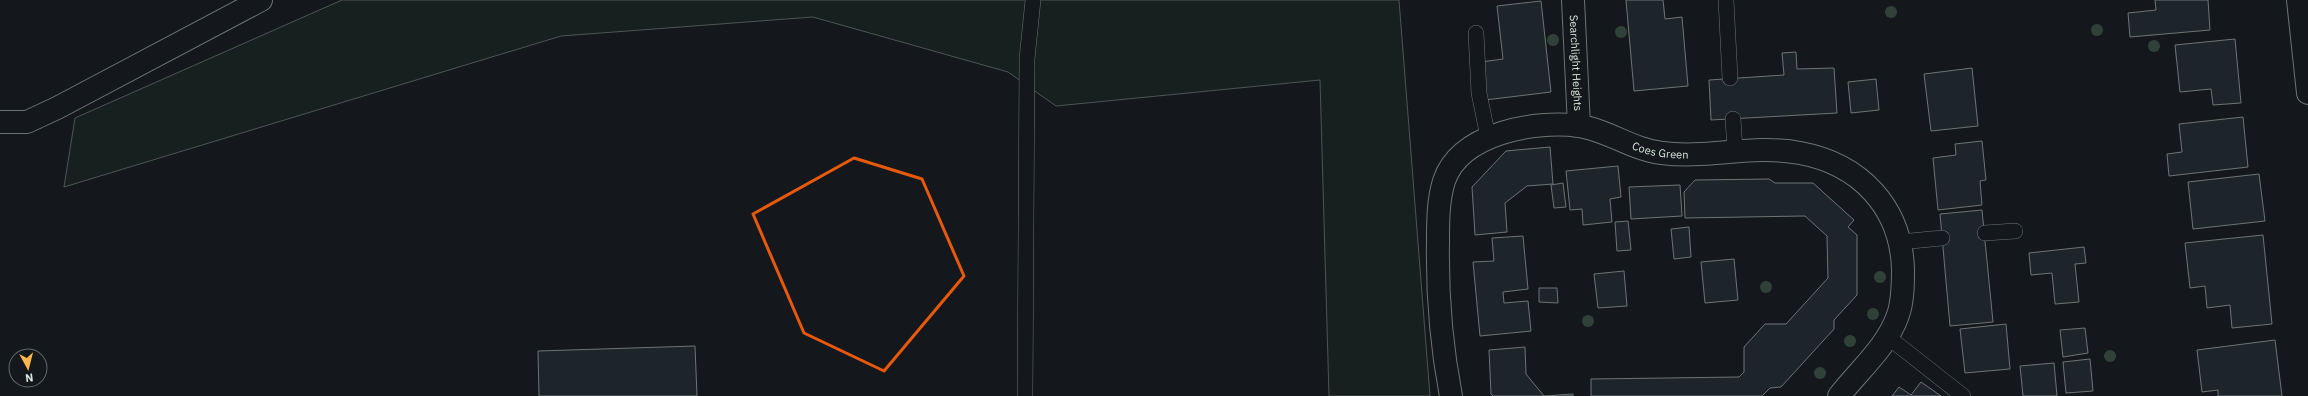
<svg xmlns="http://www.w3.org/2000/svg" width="2308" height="396" viewBox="0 0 2308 396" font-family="'IBM Plex Sans',sans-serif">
<rect width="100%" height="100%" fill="#14181c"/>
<path fill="#1a2d24" stroke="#939e99" d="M 342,0 L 1399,0 L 1430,396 L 1329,396 L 1320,80 L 1056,106 L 1008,72 L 813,17 L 561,36 L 64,187 L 75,118 Z"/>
<path fill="#2c363c" stroke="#d8e6dc" d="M 1626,0 L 1663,0 L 1665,19 L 1682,17 L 1688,86 L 1634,91 Z
M 2155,0 L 2208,0 L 2210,30 L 2130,37 L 2128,13 L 2156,10 Z
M 1541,1 L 1551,92 L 1485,100 L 1481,62 L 1503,59 L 1497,6 Z
M 2235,39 L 2241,103 L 2213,105 L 2211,89 L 2180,92 L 2175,45 Z
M 1796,52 L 1797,69 L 1834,68 L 1837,113 L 1711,120 L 1709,80 L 1784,75 L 1782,53 Z
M 1972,68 L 1978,126 L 1931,131 L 1924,74 Z
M 1876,79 L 1879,110 L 1851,113 L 1848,82 Z
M 2243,117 L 2248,167 L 2169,176 L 2167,154 L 2182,152 L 2179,124 Z
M 1982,141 L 1986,180 L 1980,181 L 1982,205 L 1938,210 L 1933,158 L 1956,155 L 1955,144 Z
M 1550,147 L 1553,184 L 1527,186 L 1505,203 L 1507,232 L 1475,235 L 1472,187 L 1506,151 Z
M 1618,166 L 1621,197 L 1610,199 L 1612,222 L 1583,225 L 1582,209 L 1570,210 L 1566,171 Z
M 2259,174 L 2265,221 L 2193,229 L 2188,182 Z
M 1769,179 L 1775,183 L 1813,183 L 1854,220 L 1848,227 L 1857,235 L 1857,295 L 1834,320 L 1834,329 L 1781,387 L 1770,388 L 1762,396 L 1591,396 L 1591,379 L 1739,377 L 1744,372 L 1744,347 L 1765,324 L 1786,324 L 1828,278 L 1827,236 L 1805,216 L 1685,218 L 1684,192 L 1695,180 Z
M 1563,183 L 1566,207 L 1554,208 L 1551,185 Z
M 1680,185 L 1682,216 L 1631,219 L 1629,187 Z
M 1982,210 L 1993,322 L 1950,326 L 1940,214 Z
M 1628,221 L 1631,250 L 1617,251 L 1615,222 Z
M 1689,227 L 1691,257 L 1674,259 L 1671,229 Z
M 2263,235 L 2272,324 L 2232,328 L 2230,305 L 2207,308 L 2205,286 L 2190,288 L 2185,243 Z
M 1523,236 L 1528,289 L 1503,292 L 1504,303 L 1528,301 L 1531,331 L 1480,336 L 1473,262 L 1494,261 L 1492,238 Z
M 2084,247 L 2086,263 L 2075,264 L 2079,302 L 2055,304 L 2052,273 L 2031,275 L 2029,253 Z
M 1734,259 L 1738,300 L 1705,303 L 1701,262 Z
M 1624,271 L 1627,306 L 1598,308 L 1594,274 Z
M 1539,288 L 1557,288 L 1558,303 L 1539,302 Z
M 2006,324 L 2010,369 L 1965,373 L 1960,329 Z
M 2085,328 L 2088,353 L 2063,357 L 2060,330 Z
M 2275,340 L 2282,396 L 2218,396 L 2218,390 L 2202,392 L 2197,350 Z
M 695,346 L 697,396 L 539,396 L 538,351 Z
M 1525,347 L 1526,374 L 1544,396 L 1573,394 L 1573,396 L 1493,396 L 1491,394 L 1489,350 Z
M 2090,359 L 2093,391 L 2066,393 L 2063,362 Z
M 2054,363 L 2057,396 L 2023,396 L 2020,366 Z
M 1921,382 L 1941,396 L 1892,396 L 1899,387 L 1911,395 Z"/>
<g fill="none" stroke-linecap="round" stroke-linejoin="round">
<defs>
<path id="service" d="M 1726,0 L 1730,78
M 1476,33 L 1479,93 L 1488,137
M 1733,119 L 1735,150
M 1985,233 L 2015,231
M 1900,242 L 1942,238
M 1888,337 L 1963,396
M 1025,396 L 1027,59 L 1033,0"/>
<g id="minor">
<path id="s1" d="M 1573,0 L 1579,126"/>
<path d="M 2298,0 L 2308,93"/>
<path d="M 0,122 L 27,122 L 57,108 L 261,0"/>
<path id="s2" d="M 1451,396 C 1441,344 1437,294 1438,241 C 1438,222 1438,200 1444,181 C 1460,133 1535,120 1579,126 C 1608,130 1633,150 1662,153 C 1707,159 1754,144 1800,153 C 1860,164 1901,207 1903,269 C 1903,284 1903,301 1898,315 C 1887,347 1860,369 1839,396"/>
</g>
</defs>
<use href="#service" stroke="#d8e6dc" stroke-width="16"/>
<use href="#minor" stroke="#d8e6dc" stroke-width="24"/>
<use href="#service" stroke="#14181c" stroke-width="15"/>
<use href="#minor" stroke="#14181c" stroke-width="22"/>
</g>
<g fill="#55745f">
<circle cx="1891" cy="12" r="6"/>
<circle cx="2097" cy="30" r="6"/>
<circle cx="1621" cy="32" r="6"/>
<circle cx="1553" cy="40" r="6"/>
<circle cx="2154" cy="46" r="6"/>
<circle cx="1880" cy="277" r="6"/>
<circle cx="1766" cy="287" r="6"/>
<circle cx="1873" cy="314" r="6"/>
<circle cx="1588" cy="321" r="6"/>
<circle cx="1850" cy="341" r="6"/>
<circle cx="2110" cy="356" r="6"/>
<circle cx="1820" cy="373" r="6"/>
</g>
<path d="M0 0H2308V396H0ZM 854,158 L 922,179 L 964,276 L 884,371 L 804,333 L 753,214 Z" fill="#14181c" fill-opacity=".55" fill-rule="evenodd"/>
<path fill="none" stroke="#e8590c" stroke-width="3" stroke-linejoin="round" d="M 854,158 L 922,179 L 964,276 L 884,371 L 804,333 L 753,214 Z"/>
<g text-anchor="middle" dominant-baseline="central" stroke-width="3" stroke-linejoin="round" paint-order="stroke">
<g font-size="11" fill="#d8e6dc" stroke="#14181c">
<text stroke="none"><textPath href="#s1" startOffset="63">Searchlight Heights</textPath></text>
<text stroke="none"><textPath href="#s2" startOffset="458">Coes Green</textPath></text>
</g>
</g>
<g transform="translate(28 368) rotate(173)"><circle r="19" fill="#14181c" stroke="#626a69"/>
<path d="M0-3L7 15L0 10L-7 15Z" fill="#ffb74d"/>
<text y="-6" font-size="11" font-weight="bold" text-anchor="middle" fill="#d8e6dc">N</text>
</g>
</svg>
